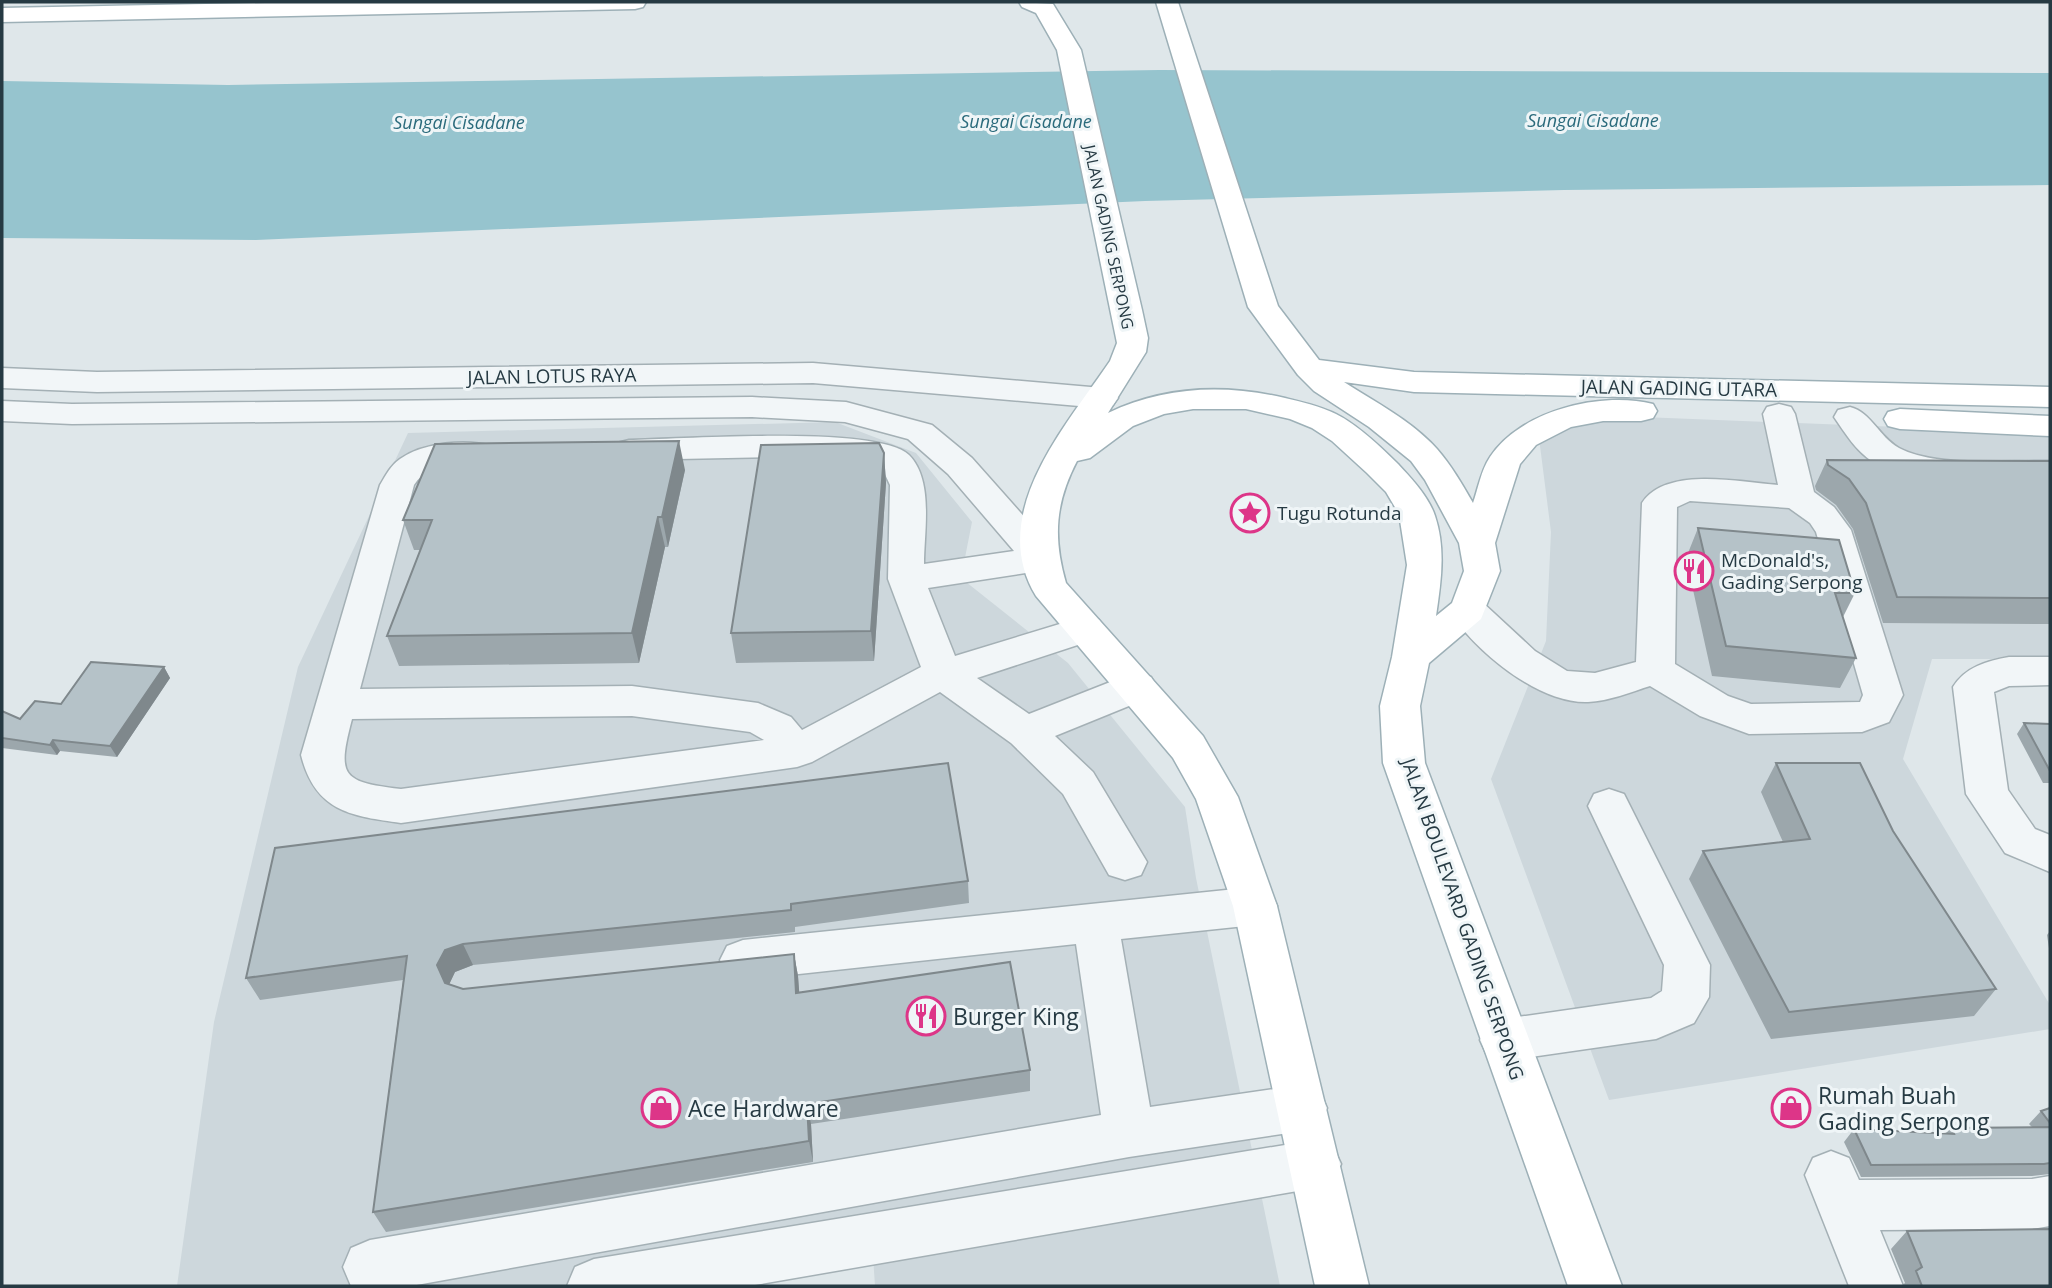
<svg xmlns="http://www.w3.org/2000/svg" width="2052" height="1288" viewBox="0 0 2052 1288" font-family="'Open Sans',sans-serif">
<rect width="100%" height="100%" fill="#dfe7ea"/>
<path fill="#cdd7dc" d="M 1592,415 L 2050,433 L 2050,659 L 1932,659 L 1903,759 L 2050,1005 L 2050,1029 L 1609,1100 L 1491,779 L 1546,641 L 1551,532 L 1539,438 Z
M 835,422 L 916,453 L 972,522 L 961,578 L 1068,663 L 1185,807 L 1196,878 L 1280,1286 L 875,1286 L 873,1256 L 703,1286 L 177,1286 L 214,1022 L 298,667 L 408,433 Z"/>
<path fill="#96c4ce" d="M 1159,70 L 2050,73 L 2050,185 L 1564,190 L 1145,201 L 256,240 L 2,238 L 2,81 L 228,85 Z"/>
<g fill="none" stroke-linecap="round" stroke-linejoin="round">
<defs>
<path id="minor" d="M 813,363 L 1102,388 L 1113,391 L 1118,398 L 1113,405 L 1102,408 L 813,383 L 97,392 L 2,388 L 2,368 L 97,372 Z
M 752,397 L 846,402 L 932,425 L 972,458 L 1052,548 L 1057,560 L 1052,569 L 928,588 L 955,656 L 1086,616 L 1099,620 L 1105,629 L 1099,638 L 977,678 L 1029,714 L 1123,677 L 1137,673 L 1151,677 L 1157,687 L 1151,697 L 1055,736 L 1093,772 L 1147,862 L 1141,875 L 1125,880 L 1109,875 L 1063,794 L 1011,743 L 940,692 L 812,762 L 797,767 L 401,823 C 350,816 315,811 301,755 L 380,485 C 386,475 391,465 400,459 C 424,442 466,439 493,446 L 498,453 L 493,460 C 466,467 432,458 414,485 L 360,689 L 632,686 L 758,703 L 791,717 L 802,730 L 921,667 L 888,579 L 890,485 L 882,468 L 860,460 L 824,456 L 629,460 L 617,457 L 612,450 L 617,443 L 629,440 C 678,439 879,425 909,455 C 934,480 924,532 924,564 L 1014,551 L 948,474 L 908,439 L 845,422 L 752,417 L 72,424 L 2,421 L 2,401 L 72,404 ZM 632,716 L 750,732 L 764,740 L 401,789 C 341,782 337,776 352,719 Z
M 1779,404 L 1791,407 L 1795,414 L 1814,492 L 1834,507 L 1851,530 L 1903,695 L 1889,722 L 1862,732 L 1749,734 L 1700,716 L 1650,686 C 1631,692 1609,701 1588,702 C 1539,704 1473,650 1449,610 L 1455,601 L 1468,597 L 1481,601 L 1535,651 L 1567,671 L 1595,673 L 1636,662 L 1642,503 C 1666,466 1739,482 1778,485 L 1763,414 L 1767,407 ZM 1690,501 L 1789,508 L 1810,523 L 1816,532 L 1863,695 L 1860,702 L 1751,704 L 1728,696 L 1675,664 L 1677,507 Z
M 1850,407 C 1871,412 1879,437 1899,448 C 1937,468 2007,460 2050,461 L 2050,483 C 2002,482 1915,488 1873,462 C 1856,451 1845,433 1834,417 L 1838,410 Z
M 2009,657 L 2050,657 L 2050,685 L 2009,686 L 1994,692 L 2008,790 L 2035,829 L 2050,835 L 2050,872 L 2005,853 L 1966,794 L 1953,687 C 1965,667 1987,661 2009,657 Z
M 1609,789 L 1624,794 L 1710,965 L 1709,997 L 1694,1023 L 1656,1039 L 1504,1061 L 1487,1055 L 1480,1040 L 1487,1025 L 1504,1019 L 1651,998 L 1662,991 L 1664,965 L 1588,806 L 1594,794 Z
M 1255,887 L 1271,893 L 1277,906 L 1271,919 L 1255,925 L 1121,939 L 1150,1107 L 1302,1085 L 1320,1092 L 1327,1108 L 1320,1124 L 1302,1131 L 1129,1157 L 411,1286 L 351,1286 L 343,1267 L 351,1248 L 370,1240 L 1101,1115 L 1076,944 L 743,980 L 727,974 L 720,960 L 727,946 L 743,940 Z
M 1315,1140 L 1333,1147 L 1341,1164 L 1333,1181 L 1315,1188 L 749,1286 L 567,1286 L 575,1267 L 594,1259 Z
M 1831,1151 L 1849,1158 L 1859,1180 L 2032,1179 L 2050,1176 L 2050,1226 L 2032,1229 L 1880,1230 L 1903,1286 L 1849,1286 L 1805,1175 L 1813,1158 Z"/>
<path id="major" d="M 314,2 L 646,2 L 643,7 L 635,9 L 2,22 L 2,8 Z
M 1019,2 L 1053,4 L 1081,50 L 1142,310 L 1148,338 L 1146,352 L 1108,413 C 1164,386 1225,384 1285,398 C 1302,402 1320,406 1336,414 C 1358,425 1380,446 1398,464 C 1411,478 1429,497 1435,516 C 1446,549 1441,582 1436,616 L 1452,603 L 1464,571 L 1459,543 L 1425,480 L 1411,461 L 1369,427 L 1314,391 L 1298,375 L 1248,307 L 1156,2 L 1178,2 L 1278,306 L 1319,360 L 1414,372 L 2050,387 L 2050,407 L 1414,392 L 1344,382 C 1375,402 1412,421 1437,449 C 1451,465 1462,484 1473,503 C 1478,489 1481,470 1490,457 C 1520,411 1600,391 1653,404 L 1657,411 L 1653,418 L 1641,421 L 1603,421 L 1571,427 L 1536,445 L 1520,464 L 1495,543 L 1500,571 L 1481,619 L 1429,663 L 1420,706 L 1425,763 L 1622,1286 L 1568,1286 L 1383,763 L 1380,706 L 1392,657 L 1407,565 L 1399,514 L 1386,492 L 1367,473 L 1332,441 L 1312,428 L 1290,419 L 1246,409 L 1193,409 L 1164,414 L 1133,426 L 1090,458 L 1077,461 C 1055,503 1053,538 1066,583 L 1203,736 L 1238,797 L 1277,906 L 1369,1286 L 1315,1286 L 1233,906 L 1196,799 L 1173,758 L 1036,596 C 986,514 1066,426 1110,361 L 1117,343 L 1057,50 L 1036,13 L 1022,7 Z
M 1900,409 L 2050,416 L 2050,436 L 1900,429 L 1888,426 L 1884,419 L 1888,412 Z"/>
</defs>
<use href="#minor" stroke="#a4b0b5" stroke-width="3"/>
<use href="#major" stroke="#9db0b7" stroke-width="3"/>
<use href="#minor" fill="#f2f6f8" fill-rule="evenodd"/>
<use href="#major" fill="#fff" fill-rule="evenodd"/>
</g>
<path fill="#9ca7ac" d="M 884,453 L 886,483 L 874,661 L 736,663 L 731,633 Z
M 1827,460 L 2050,461 L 2050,624 L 1883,623 L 1853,529 L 1836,505 L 1816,490 L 1815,486 Z
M 685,470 L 668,547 L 665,547 L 639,663 L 399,666 L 387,636 L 421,550 L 414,550 L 403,520 Z
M 1698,528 L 1855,593 L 1843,617 L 1856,658 L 1840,688 L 1712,676 L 1686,558 Z
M 164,667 L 170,678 L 117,757 L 60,751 L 57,755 L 2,748 L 2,711 L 20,719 Z
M 2024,723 L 2050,724 L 2050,783 L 2043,783 L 2017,734 Z
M 1776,763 L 1893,831 L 1996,989 L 1974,1016 L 1771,1039 L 1689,879 L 1703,851 L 1783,842 L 1761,792 Z
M 275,848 L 968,881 L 969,903 L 795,927 L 795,932 L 473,965 L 455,972 L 449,984 L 463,989 L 794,954 L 798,976 L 799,993 L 1030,1070 L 1030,1091 L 811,1124 L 813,1162 L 386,1232 L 373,1212 L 403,980 L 260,1000 L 246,978 Z
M 2050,931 L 2050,955 L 2047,935 Z
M 2050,1108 L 2050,1174 L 2032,1176 L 1861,1177 L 1844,1142 L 1854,1129 L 1946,1133 L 1951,1128 L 2032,1127 L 2029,1124 L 2041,1111 Z
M 1907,1231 L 2050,1286 L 1901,1286 L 1905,1283 L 1891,1249 Z"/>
<path fill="#7f888c" d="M 679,441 L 685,470 L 668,547 L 662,517 Z
M 884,453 L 886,483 L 874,661 L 871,631 Z
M 658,517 L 665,547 L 639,663 L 632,633 Z
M 164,667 L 170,678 L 117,757 L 110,746 Z
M 53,740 L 60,751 L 57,755 L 50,745 Z
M 463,944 L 473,965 L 455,972 L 448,987 L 455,1004 L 437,965 L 445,950 Z
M 794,954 L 798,976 L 801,1015 L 796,993 Z
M 807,1104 L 811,1124 L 813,1162 L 809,1141 Z"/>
<path fill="#b5c2c8" stroke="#7f888c" stroke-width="2" d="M 679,441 L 662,517 L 658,517 L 632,633 L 387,636 L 432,520 L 403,520 L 435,444 Z
M 879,443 L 884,453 L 871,631 L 731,633 L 761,445 Z
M 1827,460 L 2050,461 L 2050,598 L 1897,597 L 1866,503 L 1849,479 L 1828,465 Z
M 1698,528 L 1839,540 L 1855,593 L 1835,593 L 1856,658 L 1726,646 Z
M 91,662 L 164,667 L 110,746 L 53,740 L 50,745 L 2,738 L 2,711 L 20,719 L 35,701 L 61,704 Z
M 2024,723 L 2050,724 L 2050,771 Z
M 948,763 L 968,881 L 791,904 L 791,910 L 463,944 L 445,950 L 437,965 L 445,983 L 463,989 L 794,954 L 796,993 L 1010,962 L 1030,1070 L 807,1104 L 809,1141 L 373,1212 L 407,956 L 246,978 L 275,848 Z
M 1776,763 L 1860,763 L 1893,831 L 1996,989 L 1789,1012 L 1703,851 L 1810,839 Z
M 2050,1108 L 2050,1123 L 2041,1111 Z
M 2050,1127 L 2050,1163 L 2044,1164 L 1871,1165 L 1854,1129 L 1954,1134 L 1951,1128 Z
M 2050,1229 L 2050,1286 L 1922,1286 L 1916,1271 L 1922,1267 L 1907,1231 Z"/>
<defs>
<symbol id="sight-ring" viewBox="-11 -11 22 22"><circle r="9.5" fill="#eff5f7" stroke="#dd3588" stroke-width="1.5"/><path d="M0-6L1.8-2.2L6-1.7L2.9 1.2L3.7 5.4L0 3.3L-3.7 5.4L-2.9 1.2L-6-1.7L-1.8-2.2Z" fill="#dd3588"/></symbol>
<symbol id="restaurant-ring" viewBox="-11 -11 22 22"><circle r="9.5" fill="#eff5f7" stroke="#dd3588" stroke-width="1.5"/><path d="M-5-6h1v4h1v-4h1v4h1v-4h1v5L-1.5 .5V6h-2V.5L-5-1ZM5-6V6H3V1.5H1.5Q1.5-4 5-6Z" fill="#dd3588"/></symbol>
<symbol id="shop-ring" viewBox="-11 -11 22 22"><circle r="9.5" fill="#eff5f7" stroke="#dd3588" stroke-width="1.5"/><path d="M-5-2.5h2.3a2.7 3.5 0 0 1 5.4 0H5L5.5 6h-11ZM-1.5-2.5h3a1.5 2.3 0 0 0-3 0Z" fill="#dd3588"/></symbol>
</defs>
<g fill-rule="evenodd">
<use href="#sight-ring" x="1228" y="491" width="44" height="44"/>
<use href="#restaurant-ring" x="1672" y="549" width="44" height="44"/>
<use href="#restaurant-ring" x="904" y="994" width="44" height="44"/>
<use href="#shop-ring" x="639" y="1086" width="44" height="44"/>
<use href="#shop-ring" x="1769" y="1086" width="44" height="44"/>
</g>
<g text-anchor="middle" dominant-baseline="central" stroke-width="6" stroke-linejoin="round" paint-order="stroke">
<g font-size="16" fill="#263a43" stroke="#eff5f7">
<text transform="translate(1109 237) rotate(78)">JALAN GADING SERPONG</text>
</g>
<g font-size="18" font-style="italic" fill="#2b6b7c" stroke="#eff5f7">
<text x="1593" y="120">Sungai Cisadane</text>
<text x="1026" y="121">Sungai Cisadane</text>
<text x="459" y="122">Sungai Cisadane</text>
</g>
<g font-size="19" fill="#263a43" stroke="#eff5f7">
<text transform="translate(552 376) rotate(-1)">JALAN LOTUS RAYA</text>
<text transform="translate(1679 388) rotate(1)">JALAN GADING UTARA</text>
<text transform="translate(1463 919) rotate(71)">JALAN BOULEVARD GADING SERPONG</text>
</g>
<g font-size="19" fill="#263a43" stroke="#eff5f7" text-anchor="start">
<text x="1277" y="513">Tugu Rotunda</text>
<text x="1721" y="560">McDonald's,<tspan x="1721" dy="22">Gading Serpong</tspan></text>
</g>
<g font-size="23" fill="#263a43" stroke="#eff5f7" text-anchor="start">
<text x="953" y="1016">Burger King</text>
<text x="1818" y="1095">Rumah Buah<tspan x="1818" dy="26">Gading Serpong</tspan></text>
<text x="688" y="1108">Ace Hardware</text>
</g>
</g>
<rect width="2052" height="1288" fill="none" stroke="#263a43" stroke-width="7"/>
</svg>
